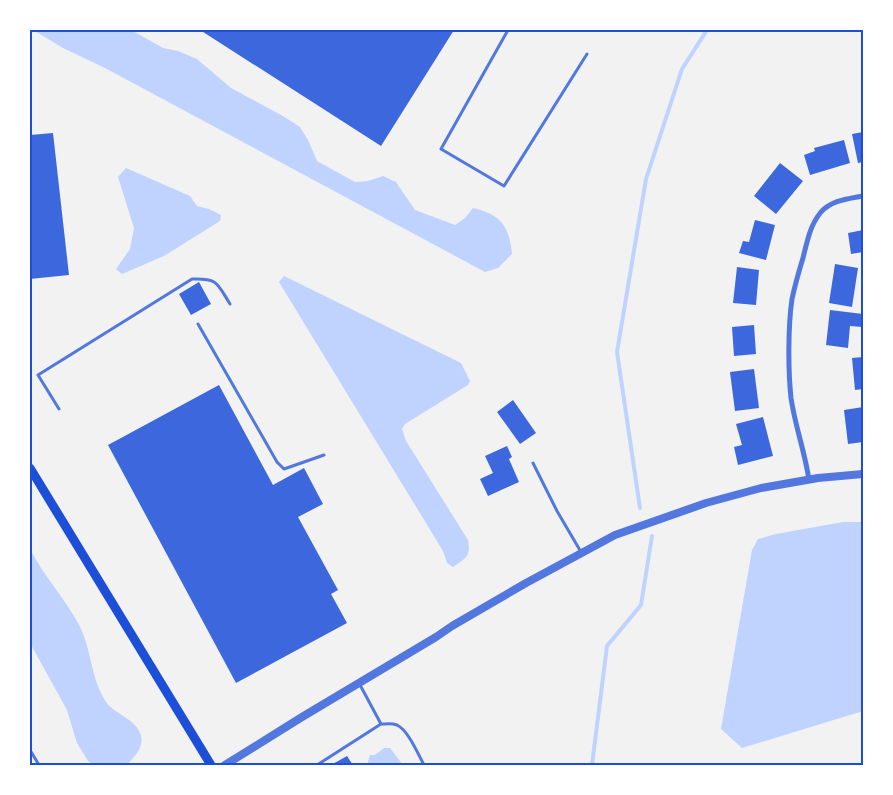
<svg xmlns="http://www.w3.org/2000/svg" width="893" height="795" viewBox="0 0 893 795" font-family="'IBM Plex Serif',serif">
<rect width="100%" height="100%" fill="#f2f2f2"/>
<path fill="#bfd3fe" d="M 33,30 L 131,30 L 163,48 L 178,51 L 197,59 L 231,88 L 283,116 L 300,127 L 308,140 L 317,161 L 355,182 L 368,181 L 383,176 L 396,182 L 415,210 L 455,225 L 465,218 L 473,208 C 501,215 509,225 512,254 L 498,268 L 485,272 L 105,68 L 63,48 Z
M 126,168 L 190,196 L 197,206 L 209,209 L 221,215 L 220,221 L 164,256 L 122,274 L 116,269 L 130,249 L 134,228 L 118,177 Z
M 284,276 L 461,363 L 470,381 L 468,385 L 405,424 L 402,429 L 406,441 L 468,540 C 471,557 466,558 453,567 L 447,563 L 443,551 L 279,282 Z
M 843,522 L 863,522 L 863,711 L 742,748 L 721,729 L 752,550 L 758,539 L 776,534 Z
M 30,549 C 43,575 64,597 78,623 C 92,648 90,677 106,702 C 113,713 138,720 141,736 C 144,748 134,757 127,765 L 94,765 L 88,761 L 77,743 L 67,710 L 30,643 Z
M 384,748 L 390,748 L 403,765 L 367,765 L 370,755 L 375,755 Z"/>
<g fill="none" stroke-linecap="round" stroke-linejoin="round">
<path stroke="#bfd3fe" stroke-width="4" d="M 640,508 L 617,352 L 646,179 L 682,69 L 707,30
M 592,765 L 607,646 L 641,605 L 652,536"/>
</g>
<path fill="#3d67dc" d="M 200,30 L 454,30 L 381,146 Z
M 863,132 L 863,162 L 858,163 L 852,134 Z
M 53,133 L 69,275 L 30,279 L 30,135 Z
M 844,140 L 850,163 L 810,175 L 804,155 L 815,151 L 814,148 Z
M 780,163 L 803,181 L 776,214 L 754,196 Z
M 755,220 L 775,225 L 766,260 L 739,253 L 743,241 L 749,242 Z
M 863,230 L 863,252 L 851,254 L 848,233 Z
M 835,264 L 858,268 L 852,307 L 829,303 Z
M 737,267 L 759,270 L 756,305 L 733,303 Z
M 199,282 L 211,304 L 191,315 L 179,294 Z
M 830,310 L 863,314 L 862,327 L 850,326 L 848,348 L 826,345 Z
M 754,325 L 756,354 L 734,356 L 732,327 Z
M 863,357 L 863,389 L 855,390 L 852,358 Z
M 754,369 L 759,408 L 735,411 L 730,372 Z
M 219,385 L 273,485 L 304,468 L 323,504 L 298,517 L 338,590 L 331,594 L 347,623 L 236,683 L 108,445 Z
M 513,400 L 536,433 L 520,444 L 497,412 Z
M 863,407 L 863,442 L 848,444 L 844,410 Z
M 763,417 L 773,456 L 738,465 L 734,447 L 742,445 L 736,424 Z
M 507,446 L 512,457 L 509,459 L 519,482 L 488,496 L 480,479 L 493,473 L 485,456 Z
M 347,756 L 353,765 L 331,765 Z"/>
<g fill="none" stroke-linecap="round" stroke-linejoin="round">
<path stroke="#5277de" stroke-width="3" d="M 508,30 L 441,149 L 504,186 L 587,54
M 198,324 L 277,462 L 284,469 L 324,455
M 59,409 L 38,375 L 192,279 C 218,278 217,283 230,304
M 533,463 L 557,511 L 581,552
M 381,724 C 386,724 392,723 397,725 C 408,730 418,754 424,765
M 30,750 L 39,765
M 317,765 L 381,724 L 359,683"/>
<path stroke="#5277de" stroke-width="5" d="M 809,480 C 805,452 795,426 791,398 C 788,370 788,326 792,299 C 795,285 799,271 803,258 C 807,242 810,225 821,212 C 832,200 848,199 863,196"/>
<path stroke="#5277de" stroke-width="8" d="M 225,765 L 302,717 L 436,637 L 452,626 L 526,583 L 615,535 L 706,503 L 761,488 L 818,478 L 863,474"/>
<path stroke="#1d4ed8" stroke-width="9" d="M 30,468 L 211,765"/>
</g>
<rect width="893" height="795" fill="none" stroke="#ffffff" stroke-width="62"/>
<rect x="31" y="31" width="831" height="733" fill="none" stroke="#1d4ed8" stroke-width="2"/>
</svg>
